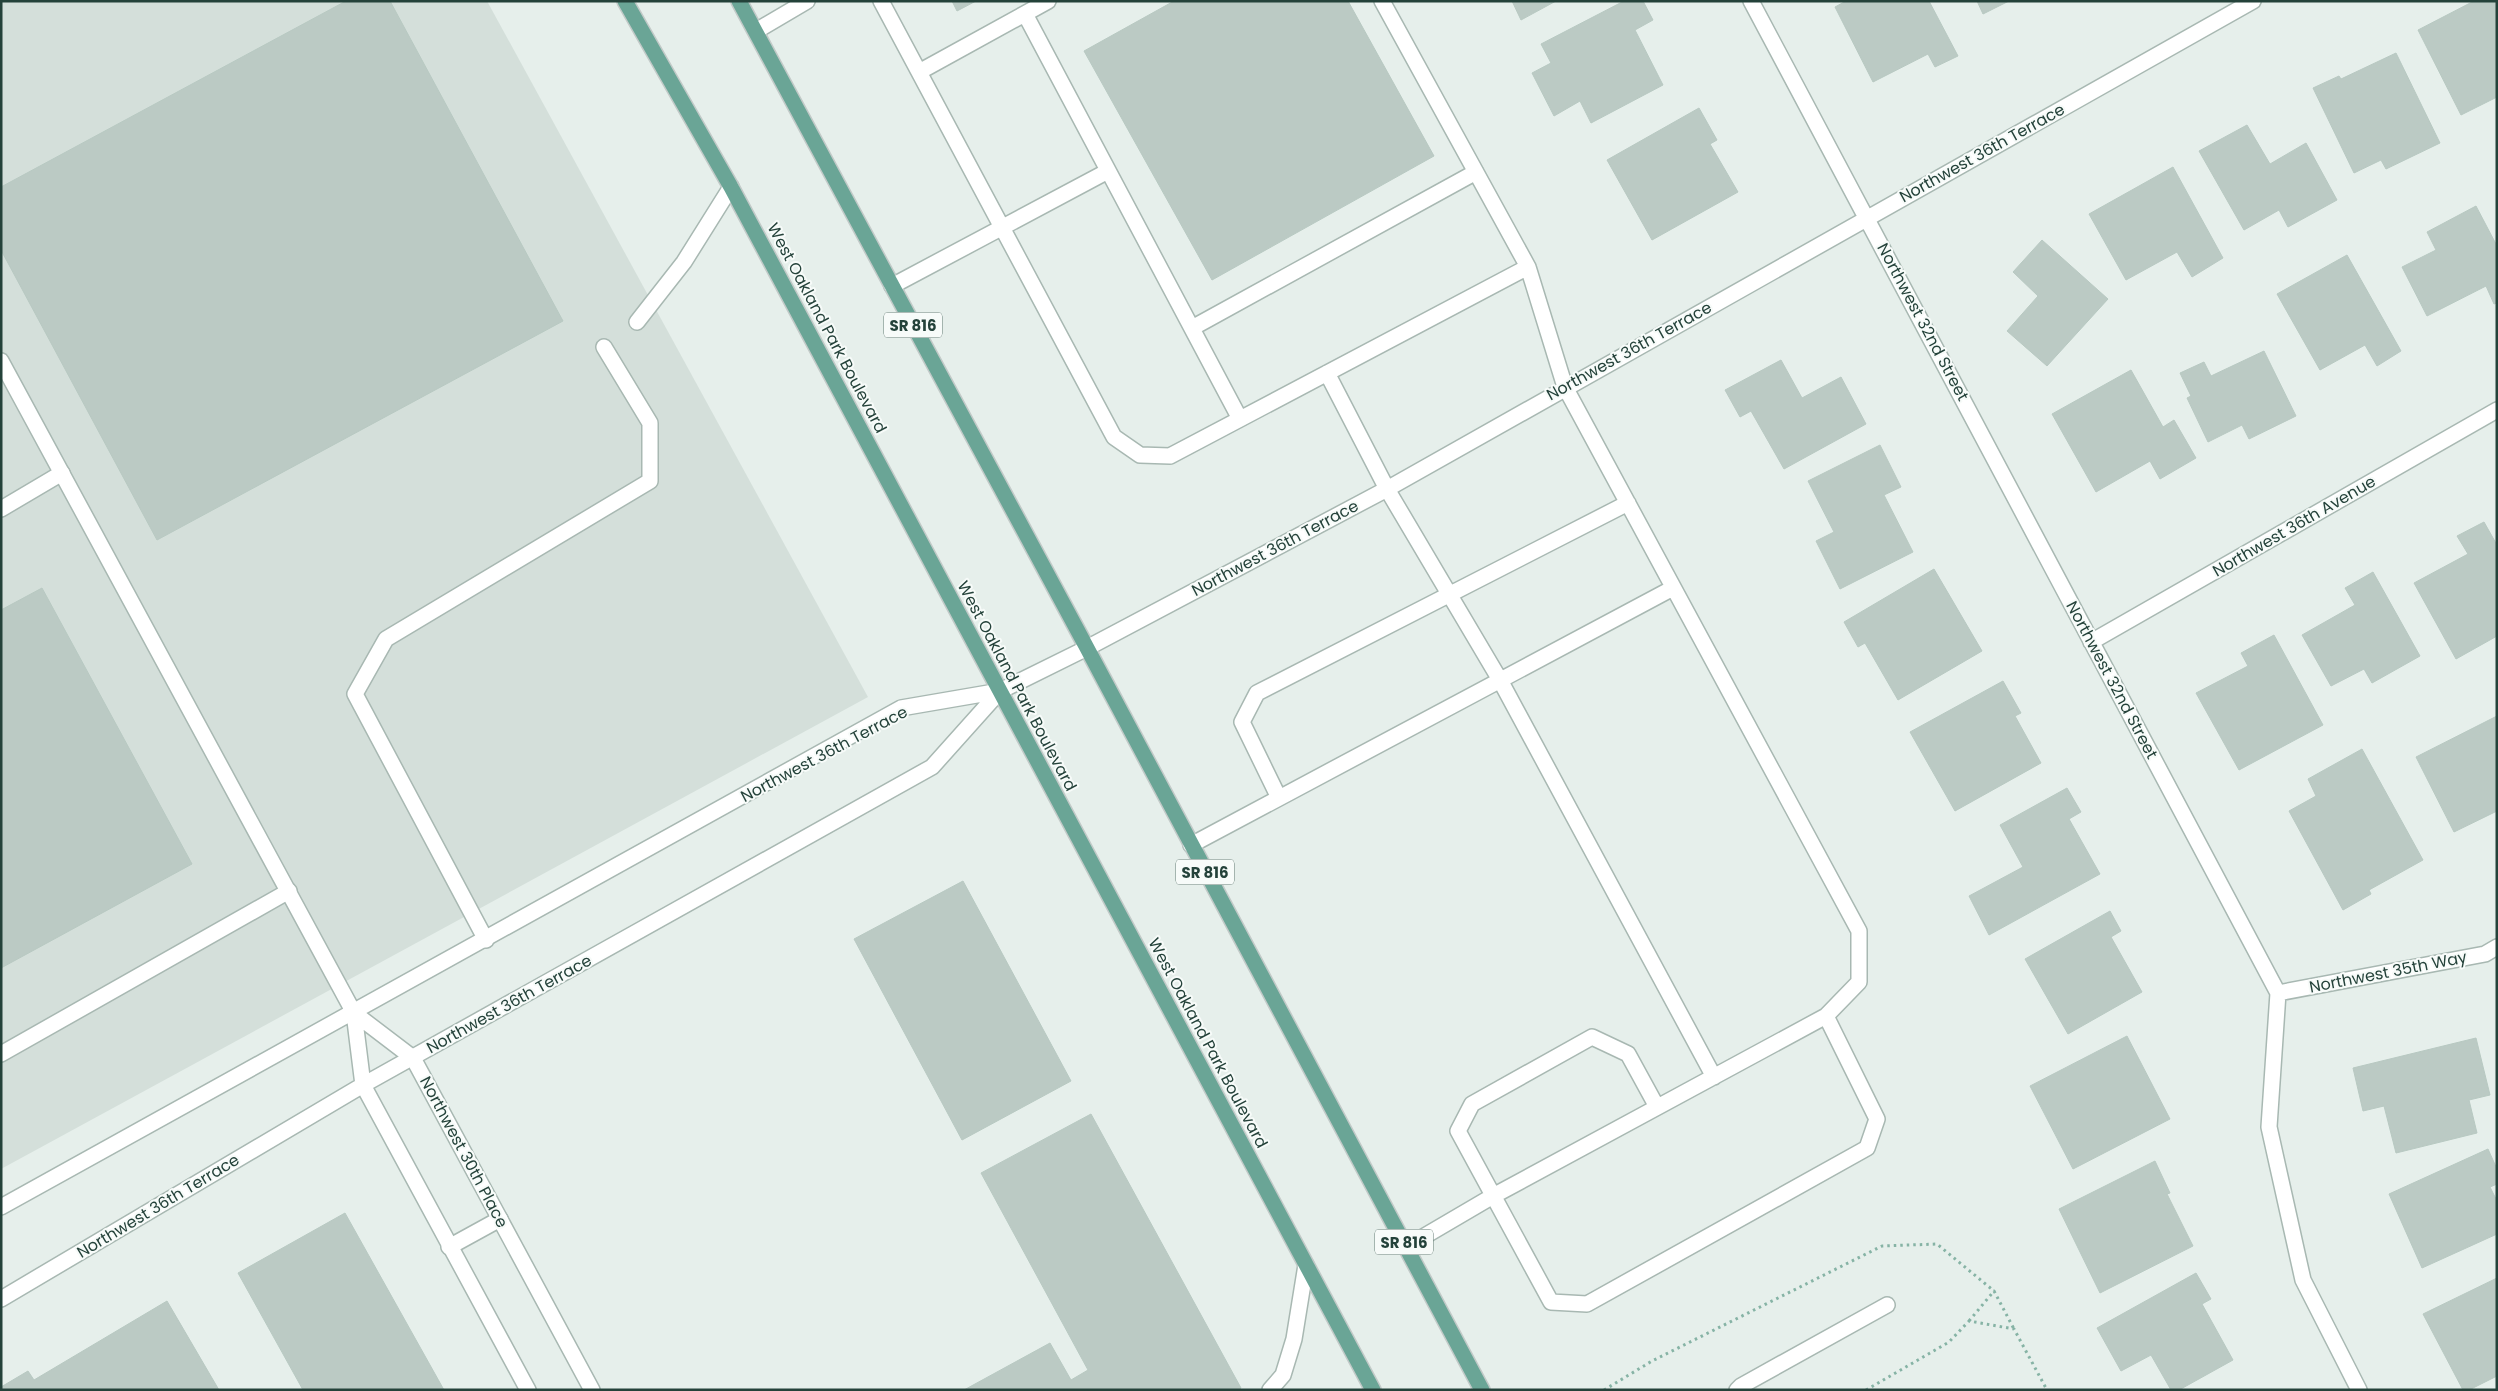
<svg xmlns="http://www.w3.org/2000/svg" width="2498" height="1391" viewBox="0 0 2498 1391" font-family="Poppins,sans-serif">
<rect width="100%" height="100%" fill="#e6efeb"/>
<path fill="#d4dfda" d="M 1,1 L 487,1 L 868,697 L 1,1169 Z"/>
<path fill="#bbcac4" stroke="#b8c9c2" d="M 346,1 L 390,1 L 563,321 L 157,540 L 1,250 L 1,187 Z
M 952,1 L 976,1 L 957,11 Z
M 1174,1 L 1348,1 L 1434,156 L 1212,280 L 1084,51 Z
M 1512,1 L 1556,1 L 1521,20 Z
M 1624,1 L 1643,1 L 1653,20 L 1635,30 L 1663,85 L 1591,123 L 1580,101 L 1554,116 L 1532,73 L 1551,63 L 1541,44 Z
M 1846,1 L 1929,1 L 1958,56 L 1935,67 L 1928,54 L 1873,82 L 1835,7 Z
M 1977,1 L 2009,1 L 1983,14 Z
M 2474,1 L 2497,1 L 2497,97 L 2461,115 L 2418,30 Z
M 2396,53 L 2440,143 L 2386,169 L 2381,160 L 2354,173 L 2313,88 L 2339,76 L 2341,79 Z
M 1699,108 L 1717,140 L 1710,144 L 1738,192 L 1652,240 L 1607,160 Z
M 2247,125 L 2270,164 L 2306,143 L 2337,200 L 2288,227 L 2279,210 L 2244,230 L 2199,151 Z
M 2173,167 L 2223,258 L 2192,277 L 2177,252 L 2126,280 L 2089,214 Z
M 2476,206 L 2497,246 L 2497,303 L 2494,304 L 2486,286 L 2427,316 L 2402,267 L 2436,250 L 2427,232 Z
M 2042,240 L 2108,299 L 2047,366 L 2007,331 L 2038,296 L 2013,272 Z
M 2347,255 L 2401,351 L 2377,366 L 2365,345 L 2320,370 L 2277,294 Z
M 2264,351 L 2296,416 L 2249,439 L 2242,425 L 2208,442 L 2187,398 L 2191,396 L 2180,373 L 2204,362 L 2211,376 Z
M 1781,360 L 1802,398 L 1841,377 L 1866,424 L 1784,469 L 1751,411 L 1740,417 L 1725,390 Z
M 2131,370 L 2163,427 L 2174,420 L 2196,458 L 2160,479 L 2150,461 L 2096,492 L 2052,414 Z
M 1880,445 L 1901,487 L 1884,495 L 1913,552 L 1840,589 L 1816,541 L 1834,532 L 1808,481 Z
M 2484,522 L 2497,545 L 2497,636 L 2456,659 L 2414,583 L 2468,554 L 2457,536 Z
M 1934,569 L 1982,651 L 1898,700 L 1865,643 L 1858,647 L 1844,622 Z
M 2373,572 L 2420,656 L 2372,683 L 2364,669 L 2331,686 L 2302,635 L 2355,605 L 2345,588 Z
M 42,588 L 192,864 L 1,968 L 1,610 Z
M 2274,635 L 2323,725 L 2239,770 L 2196,693 L 2248,666 L 2241,653 Z
M 2003,681 L 2021,713 L 2015,716 L 2041,763 L 1955,811 L 1910,732 Z
M 2497,716 L 2497,811 L 2454,832 L 2416,757 Z
M 2362,749 L 2423,860 L 2369,890 L 2371,894 L 2343,910 L 2289,811 L 2316,796 L 2308,779 Z
M 2067,788 L 2081,812 L 2069,819 L 2100,874 L 1989,935 L 1969,896 L 2023,867 L 2000,825 Z
M 963,881 L 1071,1081 L 962,1140 L 854,939 Z
M 2110,911 L 2121,931 L 2111,937 L 2142,992 L 2068,1034 L 2025,959 Z
M 2127,1036 L 2170,1119 L 2073,1169 L 2030,1086 Z
M 2476,1038 L 2490,1095 L 2469,1100 L 2477,1133 L 2396,1153 L 2384,1106 L 2363,1111 L 2353,1068 Z
M 1091,1114 L 1241,1388 L 1239,1390 L 964,1390 L 1050,1343 L 1071,1380 L 1088,1370 L 981,1173 Z
M 2488,1149 L 2497,1169 L 2497,1184 L 2490,1187 L 2497,1201 L 2497,1234 L 2422,1268 L 2389,1194 Z
M 2155,1161 L 2170,1193 L 2167,1194 L 2193,1246 L 2100,1293 L 2059,1209 Z
M 345,1213 L 444,1390 L 303,1390 L 238,1273 Z
M 2196,1273 L 2211,1299 L 2202,1304 L 2233,1360 L 2179,1390 L 2171,1390 L 2151,1355 L 2121,1371 L 2097,1328 Z
M 2497,1278 L 2497,1376 L 2469,1390 L 2463,1390 L 2423,1314 Z
M 167,1301 L 219,1390 L 1,1390 L 1,1387 L 28,1371 L 34,1380 Z"/>
<g fill="none" stroke-linecap="round" stroke-linejoin="round">
<defs>
<path id="lane" d="M 881,1 L 1114,437 L 1140,455 L 1170,456 L 1528,267
M 1382,1 L 1528,267 L 1565,387 L 1859,931 L 1859,982 L 1826,1016 L 1493,1196 L 1406,1247
M 1025,14 L 1240,419
M 756,31 L 807,1
M 919,72 L 1048,1
M 892,286 L 1108,171
M 637,322 L 684,262 L 731,187
M 1192,328 L 1476,172
M 1327,373 L 1387,489 L 1500,680 L 1714,1077
M 1,509 L 62,473
M 1279,798 L 1242,722 L 1257,693 L 1628,503
M 1191,845 L 1673,588
M 486,940 L 355,694 L 386,639 L 650,481 L 650,423 L 604,347
M 1,1054 L 289,891
M 1657,1107 L 1628,1054 L 1592,1037 L 1472,1104 L 1458,1131 L 1551,1302 L 1587,1304 L 1867,1148 L 1877,1119 L 1826,1016
M 449,1247 L 500,1219
M 1737,1390 L 1741,1386 L 1887,1305"/>
<path id="street" d="M 1751,1 L 2278,993 L 2269,1127 L 2303,1280 L 2359,1390
M 1,361 L 354,1013 L 363,1085 L 528,1390
M 2091,642 L 2497,410
M 2278,993 L 2485,954 L 2497,947
M 354,1013 L 413,1058 L 592,1390
M 1,1207 L 901,708 L 1000,691 L 1087,648 L 1387,489 L 2253,1
M 1,1299 L 363,1085 L 932,767 L 1000,691
M 1270,1390 L 1283,1375 L 1294,1339 L 1306,1265"/>
<path id="primary" d="M 625,1 L 731,187 L 1373,1390
M 739,1 L 1087,648 L 1482,1390"/>
</defs>
<use href="#lane" stroke="#a8b8b2" stroke-width="18"/>
<use href="#street" stroke="#a8b8b2" stroke-width="18"/>
<use href="#primary" stroke="#c2cac8" stroke-width="18"/>
<path stroke="#86b3a5" stroke-width="3" stroke-dasharray="2.5 4" stroke-linecap="butt" d="M 1969,1321 L 1994,1291 L 2014,1329
M 1604,1390 L 1652,1361 L 1882,1246 L 1937,1244 L 1994,1291
M 1866,1390 L 1949,1342 L 1969,1321 L 2014,1329 L 2047,1390"/>
<use href="#lane" stroke="#fff" stroke-width="15"/>
<use href="#street" stroke="#fff" stroke-width="15"/>
<use href="#primary" stroke="#6aa596" stroke-width="15"/>
</g>
<g text-anchor="middle" dominant-baseline="central" stroke-width="4" stroke-linejoin="round" paint-order="stroke">
<g fill="#f7fbf9" stroke="#637a73" stroke-width="1">
<rect x="884" y="312.5" width="58" height="25" rx="4"/>
<rect x="1176" y="859.5" width="58" height="25" rx="4"/>
<rect x="1375" y="1229.5" width="58" height="25" rx="4"/>
</g>
<g font-size="15" font-weight="bold" fill="#24423a">
<text x="913" y="325">SR 816</text>
<text x="1205" y="872">SR 816</text>
<text x="1404" y="1242">SR 816</text>
</g>
<g font-size="16" fill="#24423a" stroke="#f7fbf9">
<text transform="translate(1982 153) rotate(-29)">Northwest 36th Terrace</text>
<text transform="translate(1923 322) rotate(62)">Northwest 32nd Street</text>
<text transform="translate(827 328) rotate(62)">West Oakland Park Boulevard</text>
<text transform="translate(1629 351) rotate(-29)">Northwest 36th Terrace</text>
<text transform="translate(2294 526) rotate(-30)">Northwest 36th Avenue</text>
<text transform="translate(1275 548) rotate(-28)">Northwest 36th Terrace</text>
<text transform="translate(2112 680) rotate(62)">Northwest 32nd Street</text>
<text transform="translate(1017 686) rotate(62)">West Oakland Park Boulevard</text>
<text transform="translate(824 754) rotate(-28)">Northwest 36th Terrace</text>
<text transform="translate(2388 972) rotate(-11)">Northwest 35th Way</text>
<text transform="translate(509 1004) rotate(-29)">Northwest 36th Terrace</text>
<text transform="translate(1208 1043) rotate(62)">West Oakland Park Boulevard</text>
<text transform="translate(464 1152) rotate(62)">Northwest 30th Place</text>
<text transform="translate(158 1206) rotate(-31)">Northwest 36th Terrace</text>
</g>
</g>
<rect width="2498" height="1391" fill="none" stroke="#24423a" stroke-width="5"/>
</svg>
